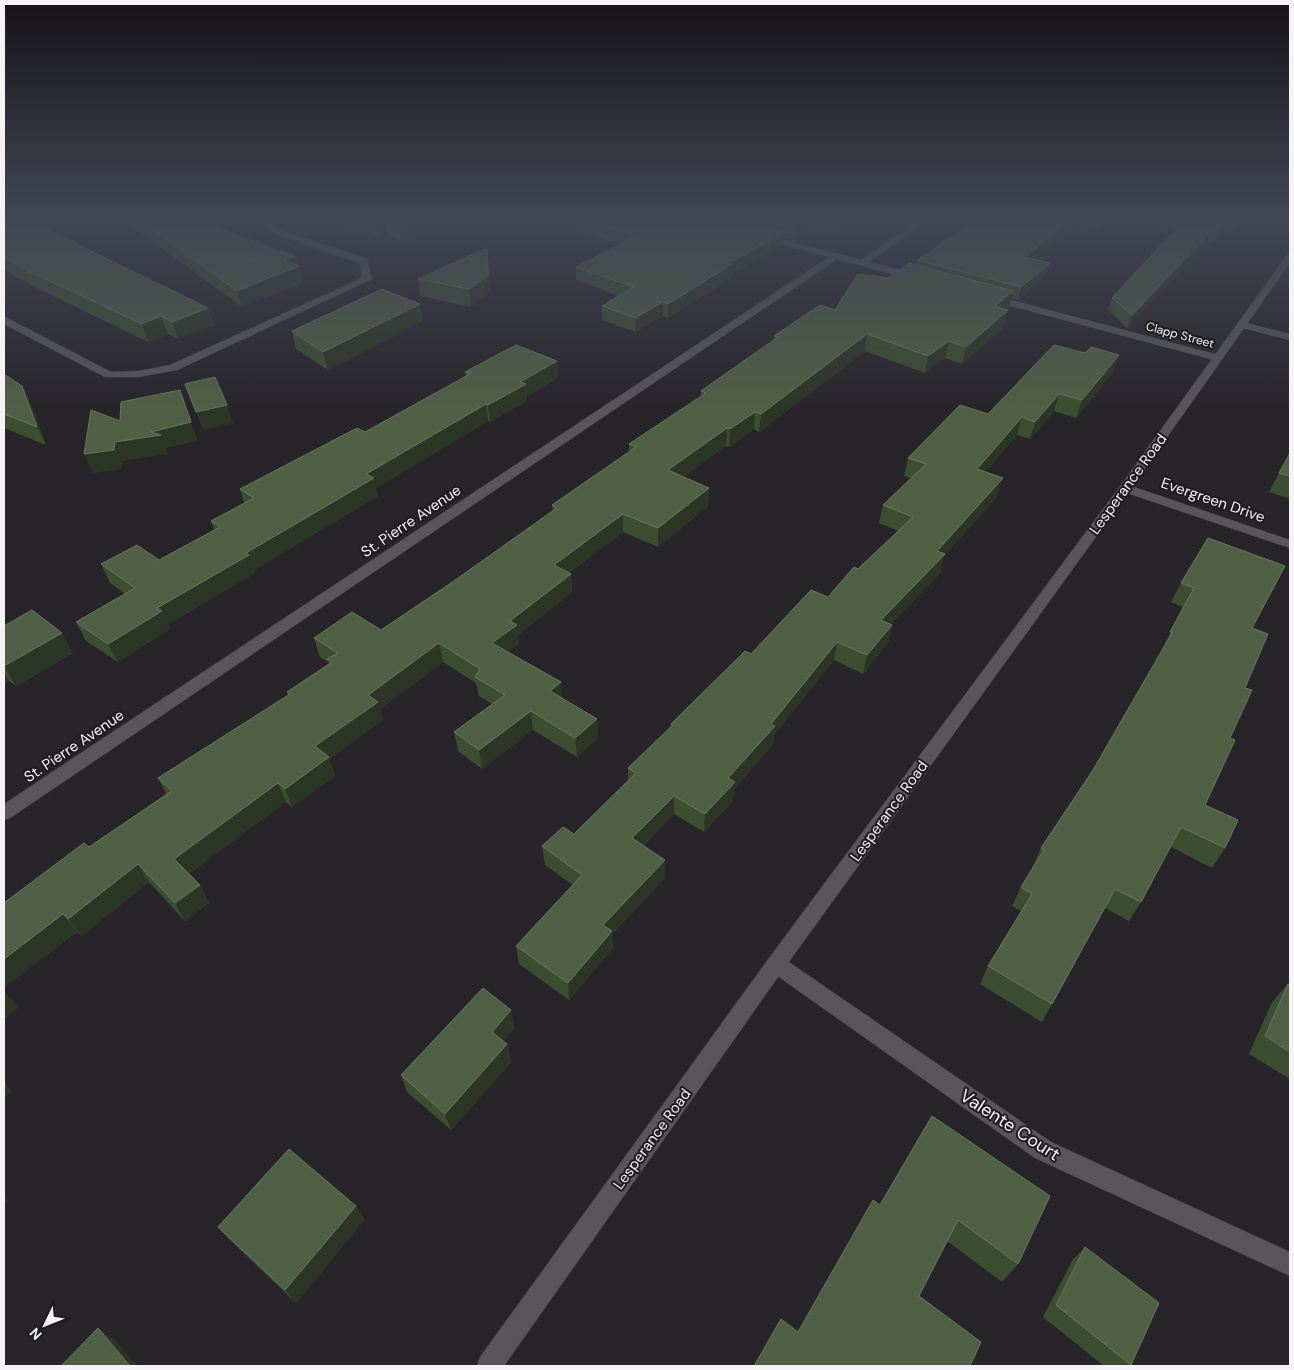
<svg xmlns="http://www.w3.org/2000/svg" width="1294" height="1370" viewBox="0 0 1294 1370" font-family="'DM Sans',sans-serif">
<rect width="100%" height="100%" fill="#28252a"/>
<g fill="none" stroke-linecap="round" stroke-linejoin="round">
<defs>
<path id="street" d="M 260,219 L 270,219 L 278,229 L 367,259 L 372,279 L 177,370 L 138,377 L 105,377 L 4,324 L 4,317 L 7,318 L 111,372 L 138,371 L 170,365 L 362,278 L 360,263 L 272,233 Z
M 920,219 L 930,219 L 869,262 L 918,275 L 918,279 L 915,280 L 837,259 L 10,818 L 4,820 L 4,804 L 829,257 L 762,239 L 762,235 L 861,260 Z
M 992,295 L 1222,356 L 1223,358 L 1218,361 L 989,300 L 989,296 Z
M 1242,322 L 1290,334 L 1290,340 L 1239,327 L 1237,325 Z
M 1125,484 L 1290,540 L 1290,548 L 1121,491 L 1119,488 L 1121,485 Z
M 776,955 L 783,958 L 1051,1142 L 1290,1252 L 1290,1276 L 1035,1158 L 769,970 L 766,964 L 769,958 Z"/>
<path id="secondary" d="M 1290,254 L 1290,263 L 1129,491 L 783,970 L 504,1366 L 477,1366 L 480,1357 L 769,958 L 1121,485 L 1287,255 Z"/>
</defs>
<use href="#street" stroke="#434045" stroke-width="1"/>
<use href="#secondary" stroke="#434045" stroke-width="1"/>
<use href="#street" fill="#58565b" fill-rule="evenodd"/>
<use href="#secondary" fill="#58565b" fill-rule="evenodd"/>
</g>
<path fill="#3c4e30" d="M 4,219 L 208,308 L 214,325 L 178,339 L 168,334 L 148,342 L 35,287 L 4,270 Z
M 122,219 L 192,219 L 295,256 L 297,265 L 299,266 L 303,283 L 242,307 Z
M 323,219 L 444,219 L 445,226 L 402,243 L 387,233 L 378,237 L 336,221 L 332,223 Z
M 579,219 L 855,219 L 831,232 L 814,228 L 793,240 L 784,237 L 783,245 L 732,274 L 731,278 L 668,318 L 663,316 L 635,332 L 602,320 L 602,306 L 619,296 L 576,280 L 576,267 L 620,244 L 579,232 Z
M 978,219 L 1111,219 L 1100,230 L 1076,225 L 1034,259 L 1046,275 L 1018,300 L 1012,298 L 1009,307 L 1006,310 L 1004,327 L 962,364 L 945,358 L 925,373 L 865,351 L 759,432 L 754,429 L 729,447 L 726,446 L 683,477 L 709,488 L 708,506 L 658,547 L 623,532 L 569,573 L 571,574 L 572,592 L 518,635 L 519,644 L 508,652 L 562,698 L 597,719 L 598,738 L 577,757 L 533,730 L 482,769 L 458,751 L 454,732 L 492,704 L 479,696 L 476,683 L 443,662 L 380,709 L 383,720 L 329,759 L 335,776 L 292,807 L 286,802 L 188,874 L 200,885 L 209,903 L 185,921 L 149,882 L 81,936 L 77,932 L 4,987 L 4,903 L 89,847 L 166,794 L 158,778 L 288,695 L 287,692 L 329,664 L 328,662 L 320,657 L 314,638 L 381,630 L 451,583 L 552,511 L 552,505 L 629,452 L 629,444 L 701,397 L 701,391 L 773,340 L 774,336 L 835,310 L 888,278 L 916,265 L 917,260 Z
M 1140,219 L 1246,219 L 1233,233 L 1223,231 L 1212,243 L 1207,242 L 1127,328 L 1108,310 L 1112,298 L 1176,229 Z
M 489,264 L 490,291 L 471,307 L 420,296 L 418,279 Z
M 420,304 L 423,321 L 328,370 L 296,349 L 292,331 Z
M 557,361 L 558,378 L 527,396 L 527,401 L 490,422 L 488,421 L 376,488 L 378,496 L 254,570 L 255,573 L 168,624 L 170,629 L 118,662 L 86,641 L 76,622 L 125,594 L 110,583 L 101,564 L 159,560 L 214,530 L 211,521 L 244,503 L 240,489 L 365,432 L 466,376 L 465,372 Z
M 1113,372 L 1076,418 L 1054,411 L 1030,439 L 1017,435 L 985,472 L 997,497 L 945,554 L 940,573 L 891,624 L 892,625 L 888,643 L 863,674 L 834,660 L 774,735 L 773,745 L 734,789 L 733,801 L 704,832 L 674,814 L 643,846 L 665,878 L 612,934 L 613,948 L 569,1000 L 519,964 L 516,946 L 573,885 L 545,865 L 542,846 L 574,834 L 628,780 L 628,768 L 670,727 L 671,724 L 751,654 L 828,597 L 898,531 L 879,523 L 883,505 L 911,478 L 904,476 L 908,458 L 988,414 Z
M 4,374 L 31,405 L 46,445 L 4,428 Z
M 1290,453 L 1290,499 L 1269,492 L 1279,473 Z
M 1208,538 L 1252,628 L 1245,688 L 1230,738 L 1205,805 L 1225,848 L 1212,868 L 1171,847 L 1141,902 L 1129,921 L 1105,908 L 1042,1022 L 980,984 L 988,966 L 1021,911 L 1012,906 L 1021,887 L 1033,868 L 1032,868 L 1041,848 L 1093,770 L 1161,652 L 1183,607 L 1171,602 L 1181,583 Z
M 4,626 L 73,653 L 16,686 L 9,681 L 4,684 Z
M 1288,984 L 1290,985 L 1290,1079 L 1249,1054 L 1272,1002 Z
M 515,1028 L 503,1041 L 507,1044 L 511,1062 L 451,1130 L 407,1092 L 401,1075 Z
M 932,1116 L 1018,1264 L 1002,1282 L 947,1241 L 919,1296 L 798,1332 L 880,1205 Z
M 356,1206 L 364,1220 L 296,1303 L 231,1241 L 218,1227 Z
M 1085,1247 L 1131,1365 L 1129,1366 L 1104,1366 L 1043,1317 L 1072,1261 Z"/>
<path fill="#2c3625" d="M 331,219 L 336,219 L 336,221 L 332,223 Z
M 380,219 L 385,219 L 387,233 L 378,237 L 375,221 Z
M 420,219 L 444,219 L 445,226 L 402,243 L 400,227 Z
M 808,219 L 815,219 L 814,228 L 793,240 L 794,226 Z
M 833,219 L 855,219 L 831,232 Z
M 1072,219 L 1077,219 L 1076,225 L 1022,269 L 1025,257 Z
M 1104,219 L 1111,219 L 1100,230 Z
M 1227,219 L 1223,231 L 1212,243 L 1217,232 Z
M 1240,219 L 1246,219 L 1233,233 L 1238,222 Z
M 1212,231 L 1207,242 L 1127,328 L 1132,315 Z
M 785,232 L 783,245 L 732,274 L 731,278 L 668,318 L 668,304 L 728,263 Z
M 487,248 L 489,264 L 490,291 L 471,307 L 469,289 Z
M 295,256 L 297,267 L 299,266 L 303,283 L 242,307 L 237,291 L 284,260 Z
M 1050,263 L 1046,275 L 1018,300 L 1021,287 Z
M 1013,291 L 1009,307 L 991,323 L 995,306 Z
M 663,302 L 663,316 L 635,332 L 635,318 Z
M 420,304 L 423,321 L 328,370 L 323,352 Z
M 208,308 L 214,325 L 178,339 L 172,322 Z
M 1008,310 L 1004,327 L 962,364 L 966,347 Z
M 161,316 L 168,334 L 148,342 L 142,324 Z
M 867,334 L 865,351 L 759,432 L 761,414 Z
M 949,341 L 945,358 L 925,373 L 928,356 Z
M 1119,355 L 1113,372 L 1076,418 L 1082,400 Z
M 557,361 L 558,378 L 527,396 L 527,401 L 490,422 L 488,405 L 520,382 Z
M 22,386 L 31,405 L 46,445 L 37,427 Z
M 1059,394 L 1054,411 L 1030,439 L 1035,422 Z
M 486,404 L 488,421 L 376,488 L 378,496 L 254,570 L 255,573 L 168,624 L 170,629 L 118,662 L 108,644 L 157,608 L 246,553 L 366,474 Z
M 227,405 L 233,423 L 203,430 L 196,412 Z
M 755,412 L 754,429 L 729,447 L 730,429 Z
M 1022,417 L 1017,435 L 972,487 L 977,469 Z
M 191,422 L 198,441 L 166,448 L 168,454 L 123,461 L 122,469 L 93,473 L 84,454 L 115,442 L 151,432 Z
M 727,428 L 726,446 L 667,488 L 668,470 Z
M 1003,478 L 997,497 L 945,555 L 945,554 L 940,573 L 877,639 L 881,620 L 937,551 Z
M 709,488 L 708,506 L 658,547 L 658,528 Z
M 623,514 L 623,532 L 555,584 L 554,565 Z
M 571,574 L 572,592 L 518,635 L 519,644 L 495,662 L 492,643 L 510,621 Z
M 892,625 L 888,643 L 863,674 L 867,655 Z
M 62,633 L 73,653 L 16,686 L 4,666 Z
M 837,642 L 834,660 L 774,735 L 773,745 L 734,789 L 733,801 L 704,832 L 705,814 L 728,778 L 771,724 Z
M 439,643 L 443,662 L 380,709 L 383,720 L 329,759 L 335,776 L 292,807 L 285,789 L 315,746 L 368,695 Z
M 4,673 L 9,681 L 4,684 Z
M 561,682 L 562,701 L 550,691 Z
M 531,711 L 533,730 L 482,769 L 479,750 Z
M 597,719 L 598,738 L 577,757 L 575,738 Z
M 278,783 L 286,802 L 184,878 L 174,859 Z
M 674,796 L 674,814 L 633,857 L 632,838 Z
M 665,860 L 665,878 L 612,934 L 613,948 L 569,1000 L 568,983 L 603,925 Z
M 138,864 L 149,882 L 81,936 L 68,919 Z
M 200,885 L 209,903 L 185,921 L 175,903 Z
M 63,914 L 77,932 L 4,987 L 4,959 Z
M 4,991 L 19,1007 L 4,1019 Z
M 511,1010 L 515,1028 L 496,1049 L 492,1032 Z
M 507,1044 L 511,1062 L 451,1130 L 445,1114 Z
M 4,1081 L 12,1091 L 4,1098 Z
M 4,1197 L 8,1201 L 4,1204 Z
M 356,1206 L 364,1220 L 296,1303 L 285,1290 Z
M 98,1328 L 115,1340 L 138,1366 L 130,1366 Z"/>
<path fill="#506045" stroke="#6a7761" d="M 4,219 L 25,219 L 208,308 L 172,322 L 161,316 L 142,324 L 28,271 L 4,258 Z
M 138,219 L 192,219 L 295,256 L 284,260 L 299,266 L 237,291 Z
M 370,219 L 380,219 L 375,221 Z
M 387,219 L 420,219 L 400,227 Z
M 581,219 L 738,219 L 785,232 L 728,263 L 732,264 L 668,304 L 663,302 L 635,318 L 602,306 L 634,287 L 576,267 L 637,236 Z
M 767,219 L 808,219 L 794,226 Z
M 978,219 L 1072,219 L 1025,257 L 1050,263 L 1021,287 L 917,260 Z
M 1185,219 L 1240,219 L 1238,222 L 1227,219 L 1217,232 L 1212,231 L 1132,315 L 1112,298 Z
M 487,248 L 488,275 L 469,289 L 418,279 Z
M 909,263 L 1013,291 L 995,306 L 1008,310 L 966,347 L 949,341 L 928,356 L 867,334 L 761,414 L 755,412 L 730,429 L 727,428 L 668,470 L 709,488 L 658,528 L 623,514 L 554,565 L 571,574 L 510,621 L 517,625 L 492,643 L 561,682 L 550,691 L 597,719 L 575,738 L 531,711 L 479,750 L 454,732 L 505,695 L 475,677 L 480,669 L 439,643 L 368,695 L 378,702 L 315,746 L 329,757 L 285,789 L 278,783 L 174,859 L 200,885 L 175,903 L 138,864 L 68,919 L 63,914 L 4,959 L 4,903 L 84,843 L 89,847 L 172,791 L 158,778 L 290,694 L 287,692 L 332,662 L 327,659 L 338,653 L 314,638 L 352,612 L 381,630 L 451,583 L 557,508 L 552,505 L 636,447 L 629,444 L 706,393 L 701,391 L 778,337 L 774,336 L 820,305 L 835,310 L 858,274 L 888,278 Z
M 382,289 L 420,304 L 323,352 L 292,331 Z
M 516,345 L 557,361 L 520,382 L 526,384 L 488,405 L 486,404 L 366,474 L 374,478 L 246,553 L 249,555 L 157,608 L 162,611 L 108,644 L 76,622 L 135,588 L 101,564 L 137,545 L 159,560 L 220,527 L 211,521 L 254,498 L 240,489 L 357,428 L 365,432 L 470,374 L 465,372 Z
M 1054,345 L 1085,353 L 1091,347 L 1119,355 L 1082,400 L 1059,394 L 1035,422 L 1022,417 L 977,469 L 1003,478 L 937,551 L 945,554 L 881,620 L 892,625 L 867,655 L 837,642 L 771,724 L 775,726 L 728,778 L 735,782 L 705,814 L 674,796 L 632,838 L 665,860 L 603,925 L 612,931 L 568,983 L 516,946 L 582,875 L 542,846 L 563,827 L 574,834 L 636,773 L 628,768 L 673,725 L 671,724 L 745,651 L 751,654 L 811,590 L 828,597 L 854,567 L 858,569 L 913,517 L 883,505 L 926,464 L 908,458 L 960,405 L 988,414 Z
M 4,374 L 22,386 L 37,427 L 4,414 Z
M 215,377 L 227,405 L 196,412 L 185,384 Z
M 180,390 L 191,422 L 151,432 L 161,435 L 115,442 L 114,450 L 84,454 L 91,410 L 120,421 L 121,402 Z
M 1290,453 L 1290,476 L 1279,473 Z
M 1208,538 L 1285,566 L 1252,628 L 1268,634 L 1245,688 L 1252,690 L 1230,738 L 1235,740 L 1205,805 L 1238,820 L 1225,848 L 1181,827 L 1141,902 L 1115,889 L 1052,1004 L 988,966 L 1032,894 L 1021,887 L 1044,850 L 1041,848 L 1093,770 L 1172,633 L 1170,632 L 1194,588 L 1181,583 Z
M 32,610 L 62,633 L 4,666 L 4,626 Z
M 1288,984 L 1290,985 L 1290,1052 L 1265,1036 Z
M 483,988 L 511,1010 L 492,1032 L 507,1044 L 445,1114 L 401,1075 Z
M 932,1116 L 1050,1196 L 1018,1264 L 958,1220 L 919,1296 L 981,1342 L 970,1366 L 754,1366 L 781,1319 L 798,1332 L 873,1200 L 880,1205 Z
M 289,1149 L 356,1206 L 285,1290 L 218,1227 Z
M 1085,1247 L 1159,1303 L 1131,1365 L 1056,1305 Z
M 98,1328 L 130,1366 L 61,1366 Z"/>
<linearGradient id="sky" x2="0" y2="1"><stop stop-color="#161417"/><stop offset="0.53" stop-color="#424655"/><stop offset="1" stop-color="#424655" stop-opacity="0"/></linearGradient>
<rect width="1294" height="411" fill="url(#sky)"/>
<g text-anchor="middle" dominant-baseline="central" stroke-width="4" stroke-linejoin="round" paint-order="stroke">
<g font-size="12" fill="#f5f3f6" stroke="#1e1c20">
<text transform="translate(1180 335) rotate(15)">Clapp Street</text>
</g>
<g font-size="15" fill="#f5f3f6" stroke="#1e1c20">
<text transform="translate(1128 484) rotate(-54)">Lesperance Road</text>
<text transform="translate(1213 500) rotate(19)">Evergreen Drive</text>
<text transform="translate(411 521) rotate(-34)">St. Pierre Avenue</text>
<text transform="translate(74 746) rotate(-34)">St. Pierre Avenue</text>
<text transform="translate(889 811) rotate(-54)">Lesperance Road</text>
<text transform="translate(652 1139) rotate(-54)">Lesperance Road</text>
</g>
<g font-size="18" fill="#f5f3f6" stroke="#1e1c20">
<text transform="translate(1010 1125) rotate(33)">Valente Court</text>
</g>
</g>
<rect width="1294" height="1370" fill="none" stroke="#f5f3f6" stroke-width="10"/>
<g transform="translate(45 1325) rotate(227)" stroke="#1e1c20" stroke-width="4" paint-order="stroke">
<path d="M0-4L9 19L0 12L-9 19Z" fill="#f5f3f6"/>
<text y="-8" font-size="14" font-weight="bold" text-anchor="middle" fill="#f5f3f6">N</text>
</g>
</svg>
